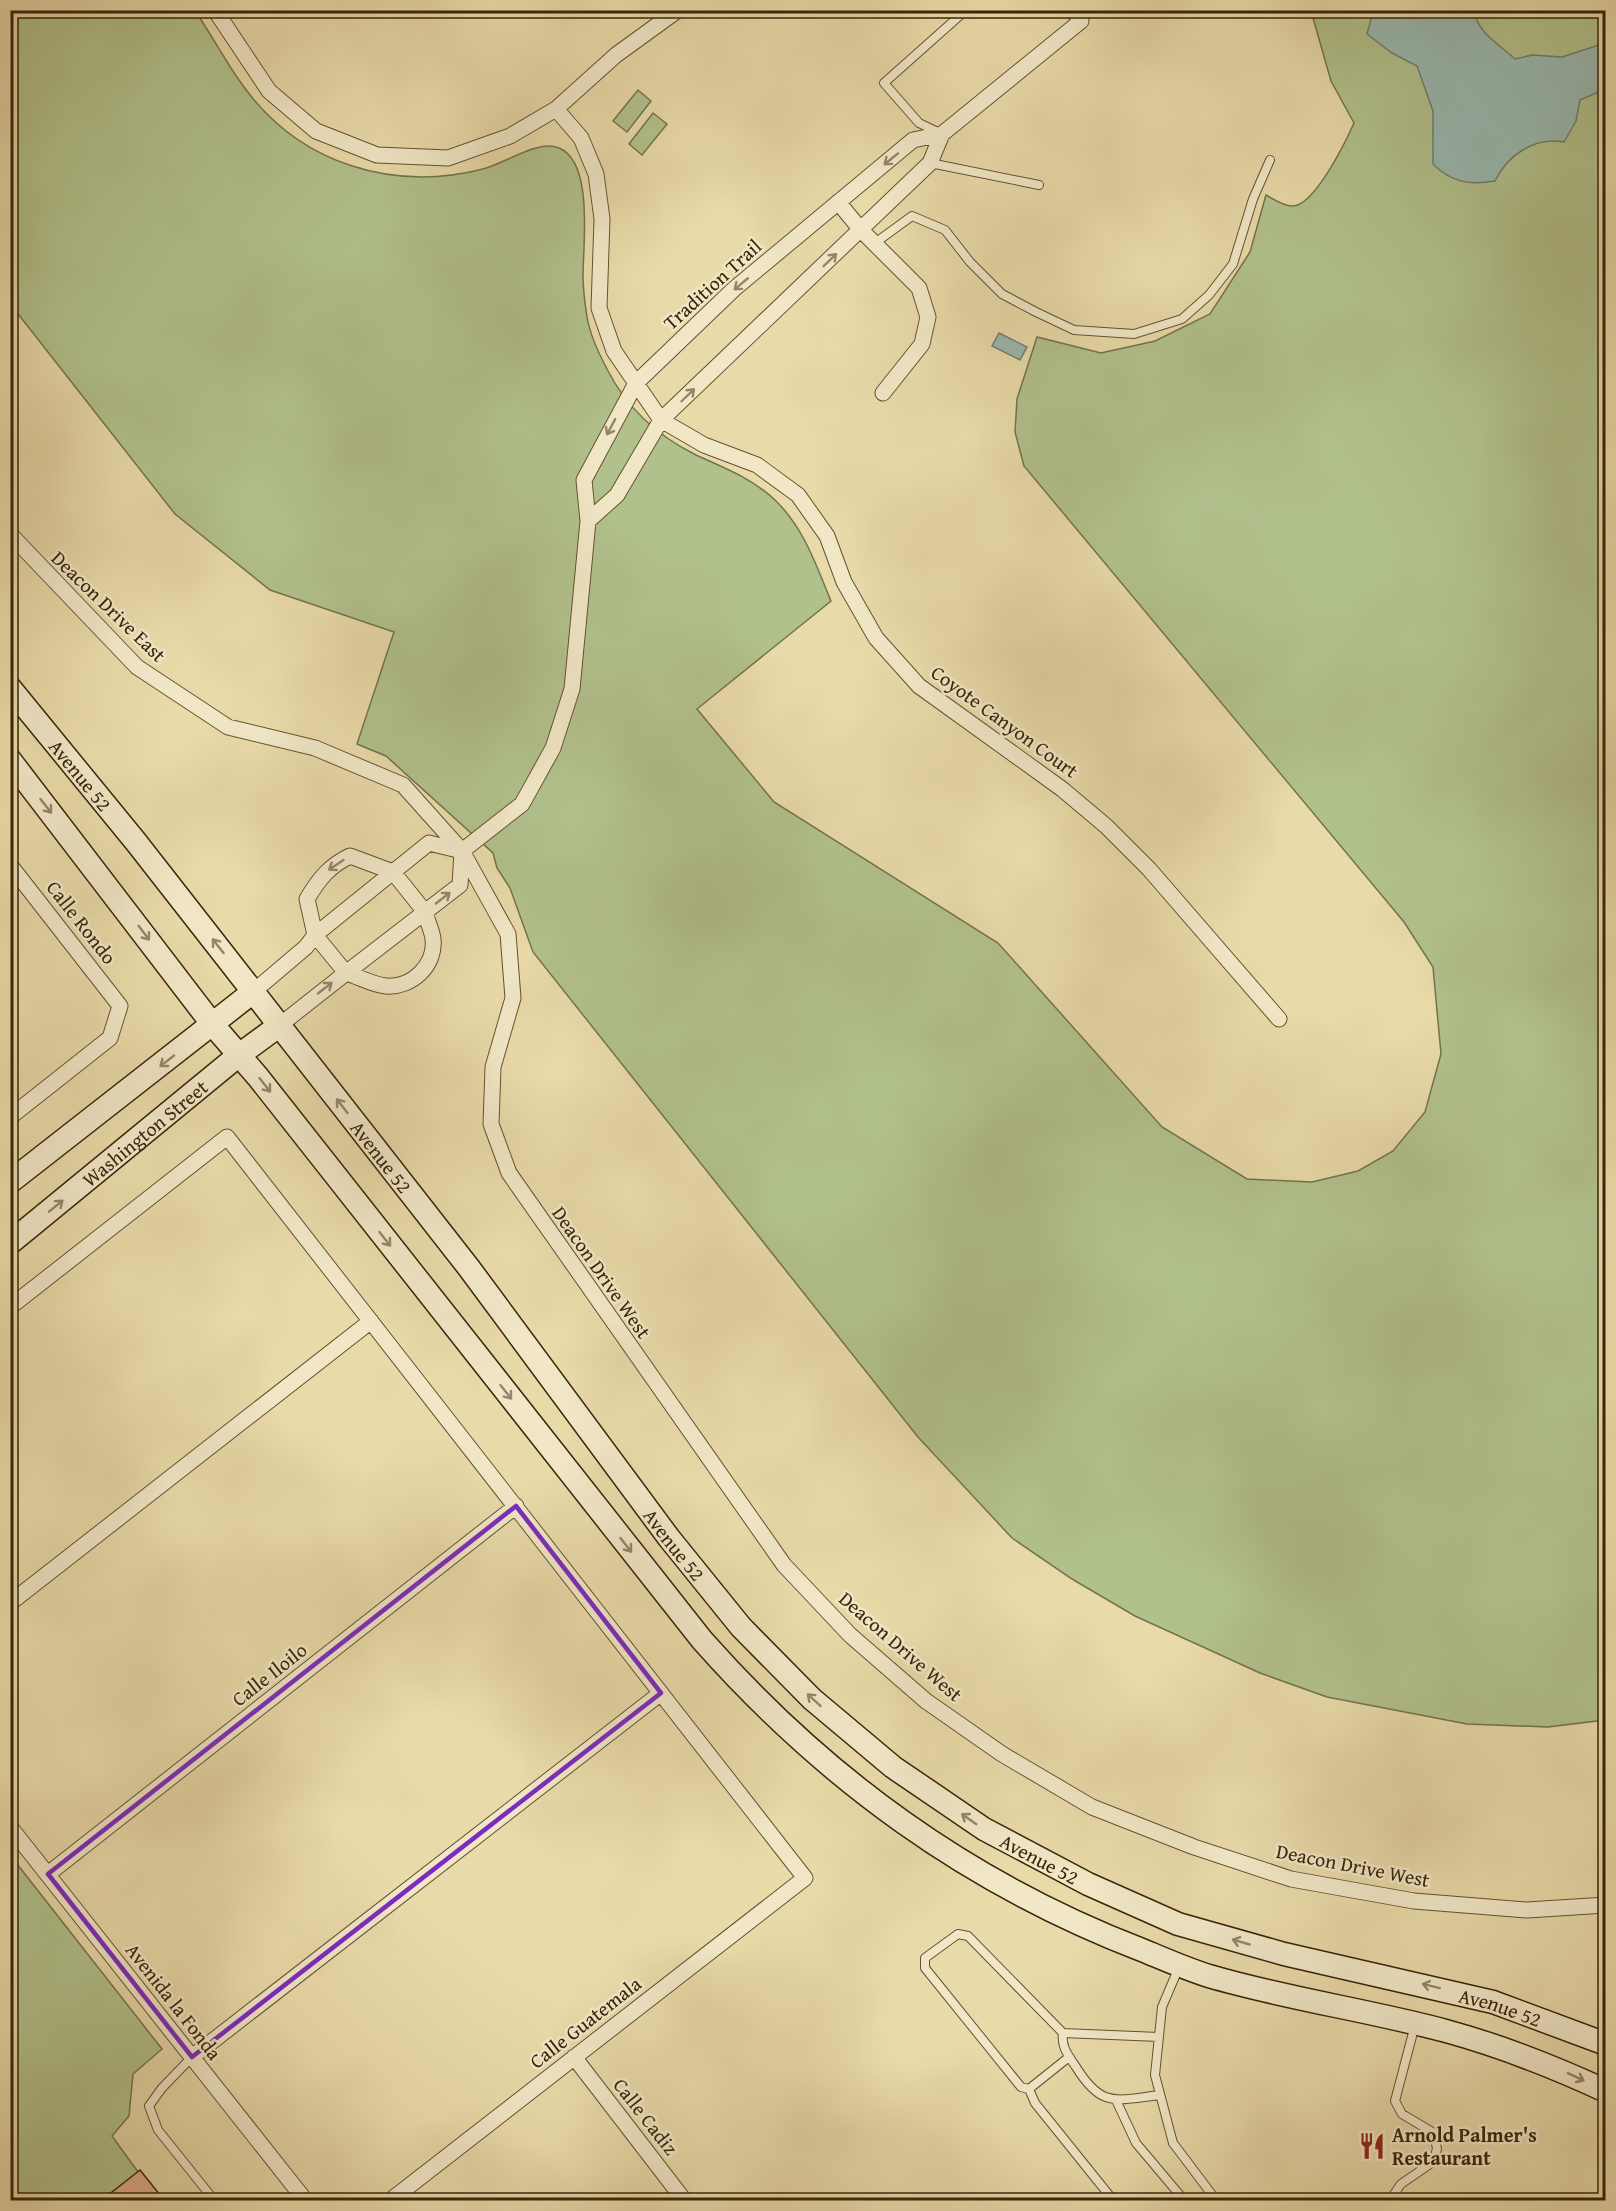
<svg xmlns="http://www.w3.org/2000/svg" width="1616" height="2211" viewBox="0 0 1616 2211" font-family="'Gentium Book Plus',serif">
<rect width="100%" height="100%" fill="#e9daa9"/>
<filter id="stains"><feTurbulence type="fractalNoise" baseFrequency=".00333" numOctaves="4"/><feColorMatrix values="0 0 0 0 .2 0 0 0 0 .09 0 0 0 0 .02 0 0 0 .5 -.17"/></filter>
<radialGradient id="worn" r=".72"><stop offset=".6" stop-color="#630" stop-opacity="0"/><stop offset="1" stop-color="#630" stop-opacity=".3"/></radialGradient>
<path fill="#b1c18c" stroke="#74734a" stroke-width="1.5" d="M 11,11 L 195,11 C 212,35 226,63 244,87 C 300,164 393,192 483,169 C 504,164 539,139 559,148 C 594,162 583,246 583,276 C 583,289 585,304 587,317 C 590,335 598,352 607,369 C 626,407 658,436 696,455 C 723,467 753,479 775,500 C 804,528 816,565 831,601 L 697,709 L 774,802 L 998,943 L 1162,1127 L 1247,1179 L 1312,1182 L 1358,1171 L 1393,1151 L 1425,1112 L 1441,1054 L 1433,967 L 1404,922 L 1024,466 L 1015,432 L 1017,399 L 1037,337 L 1101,353 L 1155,341 L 1210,314 L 1250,252 L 1266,195 C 1273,199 1284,206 1292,206 C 1314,207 1346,141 1354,123 L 1331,81 L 1311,11 L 1605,11 L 1605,1720 L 1548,1727 L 1467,1724 L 1327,1697 L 1260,1673 L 1135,1616 L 1072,1579 L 1012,1538 L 918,1437 L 533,952 L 510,888 L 497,868 L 493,853 L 386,756 L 357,744 L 394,632 L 270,590 L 175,514 L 11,305 Z
M 638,90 L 651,101 L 627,132 L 613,121 Z
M 653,113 L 667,124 L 642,155 L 629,144 Z
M 10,1855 L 162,2049 L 133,2074 L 129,2116 L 112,2136 L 141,2176 L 110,2200 L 11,2200 Z"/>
<path fill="#99b9b0" stroke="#727e6d" stroke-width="1.5" d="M 1378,11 L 1475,11 C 1475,31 1501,46 1515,59 L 1532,55 L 1562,57 L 1605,43 L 1605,89 L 1580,100 L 1576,121 L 1564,142 C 1535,137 1508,154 1495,181 C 1470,185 1452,183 1433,164 L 1433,111 L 1417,66 L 1392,53 L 1367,34 L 1371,19 Z
M 999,333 L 1027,347 L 1020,360 L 992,346 Z"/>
<path fill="#e1ae90" stroke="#372508" stroke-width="1.5" d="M 140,2170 L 164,2200 L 102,2200 Z"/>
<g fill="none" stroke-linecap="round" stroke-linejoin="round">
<defs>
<path id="service" d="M 1063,10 L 1081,21
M 940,133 L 919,123 L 884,83 L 966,10
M 930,163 L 1039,185
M 875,243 L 912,216 L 945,230 L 970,262 L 1002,294 L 1036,312 L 1074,330 L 1134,334 L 1182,319 L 1209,295 L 1233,264 L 1253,199 L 1270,160
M 1179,1967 L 1162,2007 L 1155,2075 L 1173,2143 L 1216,2200
M 1063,2033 L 968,1936 L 958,1934 L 925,1958 L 925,1968 L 1021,2087 L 1029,2089 L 1069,2057
M 1159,2037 L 1063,2033 C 1061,2047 1068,2055 1076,2067 C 1102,2109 1116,2100 1160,2095
M 192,2057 L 162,2088 L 149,2106 L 158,2130 L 214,2200
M 1029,2089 L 1035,2103 L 1113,2200
M 1116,2100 L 1136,2143 L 1184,2200
M 1390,2200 L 1401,2184 L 1433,2162 L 1437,2149 L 1434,2133 L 1402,2114 L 1395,2101 L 1415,2025"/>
<path id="minor" d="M 215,10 L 269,91 L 316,131 L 377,155 L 448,158 L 510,136 L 556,109 L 581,138 L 596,174 L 602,219 L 599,308 L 614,351 L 661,420 L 704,445 L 757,465 L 798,495 L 827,536 L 844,582 L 876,638 L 919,686 L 1062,789 L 1106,826 L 1149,869 L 1279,1019
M 556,109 L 616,55 L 678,10
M 838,202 L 861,230 L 919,288 L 928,317 L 922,344 L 883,393
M 588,521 L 617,495 L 661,420 L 930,163 L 942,134
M 10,534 L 137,667 L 228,727 L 315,748 L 403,785 L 462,851 L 508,934 L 513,998 L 493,1067 L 491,1124 L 509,1173 L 784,1565 L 850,1635 L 926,1701 L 1002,1754 L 1092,1807 L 1194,1847 L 1291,1879 L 1414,1901 L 1527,1910 L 1606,1905
M 10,865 L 120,1006 L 110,1038 L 10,1117
M 393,872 L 425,912 L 346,973 L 315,935 Z
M 253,992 L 306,947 L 315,935 L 307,899 C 319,879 329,866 350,856 L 393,872 L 429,843 L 462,851
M 280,1025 L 346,973 C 360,977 373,985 386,986 C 412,988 436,965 433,939 C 432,930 427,921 425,912 L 460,885 L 462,851 L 522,804 L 553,748 L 572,689 L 588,521 L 584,480 L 636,383 L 734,289 L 913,140 L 942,134 L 1081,21
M 10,1307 L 227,1137 L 805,1878 L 391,2200
M 10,1603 L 371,1321
M 10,1827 L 305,2200
M 48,1874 L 516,1506
M 192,2057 L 661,1693
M 574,2057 L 684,2200"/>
<g id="secondary">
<path id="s1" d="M 10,688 L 136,842 L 469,1268 L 669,1538 L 741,1627 L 812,1699 L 893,1767 L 984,1829 L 1088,1884 L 1178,1924 L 1284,1954 L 1493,2002 L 1606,2044"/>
<path d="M 10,760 L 213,1025 L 258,1077 L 702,1640 C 825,1779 968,1883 1142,1950 C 1164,1959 1186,1969 1209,1976 C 1287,1999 1368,2010 1446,2031 C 1501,2046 1554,2067 1606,2091"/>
<path d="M 10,1182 L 253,992"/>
<path id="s2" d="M 10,1243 L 239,1055 L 280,1025"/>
</g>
</defs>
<use href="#service" stroke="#645230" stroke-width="10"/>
<use href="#minor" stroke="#645230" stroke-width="17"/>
<use href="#secondary" stroke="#372508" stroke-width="25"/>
<use href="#service" stroke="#f1e7c7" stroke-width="8"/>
<use href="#minor" stroke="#f1e7c7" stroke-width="15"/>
<use href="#secondary" stroke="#f1e7c7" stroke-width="22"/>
</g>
<defs><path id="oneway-shaft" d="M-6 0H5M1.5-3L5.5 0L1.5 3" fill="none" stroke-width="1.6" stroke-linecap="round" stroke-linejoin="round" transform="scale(1.5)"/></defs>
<g stroke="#948668">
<use href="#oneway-shaft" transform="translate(891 159) rotate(141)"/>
<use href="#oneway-shaft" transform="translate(830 260) rotate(-44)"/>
<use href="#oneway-shaft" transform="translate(741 284) rotate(140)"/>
<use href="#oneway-shaft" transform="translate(688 395) rotate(-44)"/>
<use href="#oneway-shaft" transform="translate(611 427) rotate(118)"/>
<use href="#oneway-shaft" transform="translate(46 806) rotate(52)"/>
<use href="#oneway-shaft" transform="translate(336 865) rotate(146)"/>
<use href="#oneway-shaft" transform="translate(443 898) rotate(-38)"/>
<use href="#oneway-shaft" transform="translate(144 933) rotate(53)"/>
<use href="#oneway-shaft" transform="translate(218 946) rotate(-128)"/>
<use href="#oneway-shaft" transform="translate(325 988) rotate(-38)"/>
<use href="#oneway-shaft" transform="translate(167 1061) rotate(142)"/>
<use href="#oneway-shaft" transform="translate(265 1085) rotate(52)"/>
<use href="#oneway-shaft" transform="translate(342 1106) rotate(-128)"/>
<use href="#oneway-shaft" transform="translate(56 1206) rotate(-39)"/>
<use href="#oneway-shaft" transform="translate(385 1239) rotate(52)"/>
<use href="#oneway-shaft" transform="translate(506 1392) rotate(52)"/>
<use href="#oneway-shaft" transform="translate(626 1545) rotate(52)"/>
<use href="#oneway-shaft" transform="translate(814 1700) rotate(-138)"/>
<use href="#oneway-shaft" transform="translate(969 1819) rotate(-145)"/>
<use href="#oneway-shaft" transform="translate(1241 1942) rotate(-164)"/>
<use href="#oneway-shaft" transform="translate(1431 1986) rotate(-166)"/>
<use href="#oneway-shaft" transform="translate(1576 2077) rotate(25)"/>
</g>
<path fill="none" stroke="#7b2cbf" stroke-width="4.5" stroke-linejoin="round" d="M 516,1506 L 661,1693 L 192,2057 L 48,1874 Z"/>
<defs>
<symbol id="restaurant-bare" viewBox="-9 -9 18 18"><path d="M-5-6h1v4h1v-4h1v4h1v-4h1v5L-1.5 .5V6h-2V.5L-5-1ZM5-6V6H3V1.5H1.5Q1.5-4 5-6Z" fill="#8f2418" stroke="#f1e7c7" stroke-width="2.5" paint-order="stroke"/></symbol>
</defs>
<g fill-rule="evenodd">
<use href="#restaurant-bare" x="1353" y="2127" width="38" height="38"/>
</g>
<g text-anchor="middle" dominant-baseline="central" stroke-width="5" stroke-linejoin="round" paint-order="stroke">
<g font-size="20" fill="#372508" stroke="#f1e7c7">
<text transform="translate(712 284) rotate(-42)">Tradition Trail</text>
<text transform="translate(109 606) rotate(44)">Deacon Drive East</text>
<text transform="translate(1005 721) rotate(36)">Coyote Canyon Court</text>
<text stroke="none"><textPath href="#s1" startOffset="112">Avenue 52</textPath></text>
<text transform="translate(82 922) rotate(52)">Calle Rondo</text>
<text stroke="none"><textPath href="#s2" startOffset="174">Washington Street</textPath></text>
<text stroke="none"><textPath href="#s1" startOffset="598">Avenue 52</textPath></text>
<text transform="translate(602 1272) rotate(55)">Deacon Drive West</text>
<text stroke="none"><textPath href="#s1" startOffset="1084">Avenue 52</textPath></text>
<text transform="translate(901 1646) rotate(41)">Deacon Drive West</text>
<text transform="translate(269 1674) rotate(-38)">Calle Iloilo</text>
<text stroke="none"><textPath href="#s1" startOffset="1570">Avenue 52</textPath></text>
<text transform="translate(1353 1865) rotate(11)">Deacon Drive West</text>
<text transform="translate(174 2001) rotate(52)">Avenida la Fonda</text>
<text stroke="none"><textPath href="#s1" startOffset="2056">Avenue 52</textPath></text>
<text transform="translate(585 2022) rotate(-38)">Calle Guatemala</text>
<text transform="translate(646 2116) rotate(52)">Calle Cadiz</text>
</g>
<g font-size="20" font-weight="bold" fill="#372508" stroke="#f1e7c7" text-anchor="start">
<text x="1392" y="2134">Arnold Palmer's<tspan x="1392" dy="23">Restaurant</tspan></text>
</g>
</g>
<rect width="1616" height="2211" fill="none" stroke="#e9daa9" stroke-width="36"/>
<rect x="12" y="12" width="1592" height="2187" fill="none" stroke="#372508" stroke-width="3"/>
<rect x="18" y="18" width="1580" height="2175" fill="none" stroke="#372508" stroke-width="1.5"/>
<rect width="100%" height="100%" filter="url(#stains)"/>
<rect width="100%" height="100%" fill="url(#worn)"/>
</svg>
